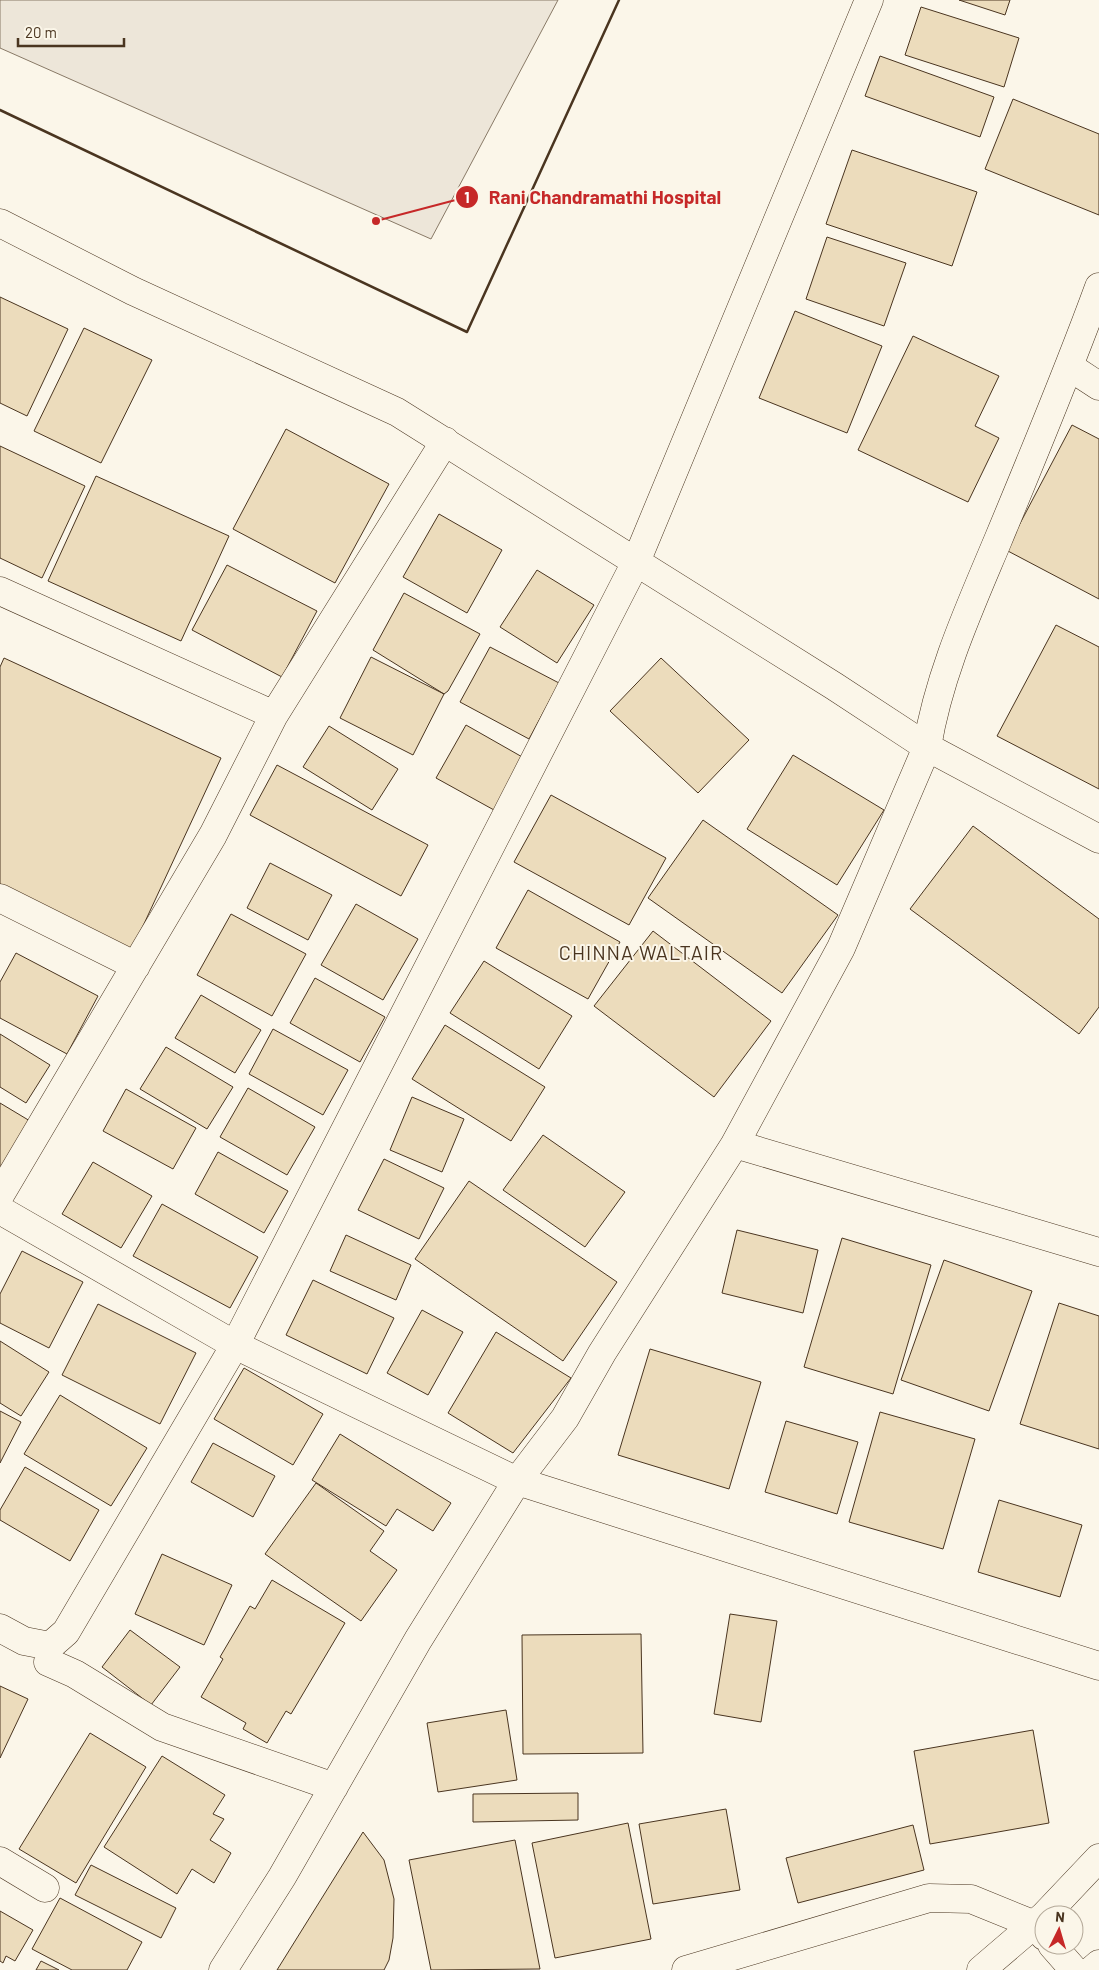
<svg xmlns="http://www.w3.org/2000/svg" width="1099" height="1970" viewBox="0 0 1099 1970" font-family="Barlow,sans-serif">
<rect width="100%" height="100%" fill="#fbf6e9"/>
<path fill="#ede6d9" stroke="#887966" d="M 0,0 L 558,0 L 431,239 L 0,48 Z"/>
<path fill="#ecdcbc" stroke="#4a3520" d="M 959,0 L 1010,0 L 1005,15 Z
M 921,7 L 1019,38 L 1004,87 L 905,55 Z
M 880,56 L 994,97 L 980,137 L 865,96 Z
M 1013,99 L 1099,134 L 1099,215 L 985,169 Z
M 852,150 L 977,192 L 952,266 L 826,224 Z
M 827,237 L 906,263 L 884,326 L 806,299 Z
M 0,297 L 68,329 L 27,416 L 0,403 Z
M 795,311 L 882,346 L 847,433 L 759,398 Z
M 84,328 L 152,360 L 101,463 L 34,431 Z
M 913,336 L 999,376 L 975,426 L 999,438 L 968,502 L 858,450 Z
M 1072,425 L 1099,439 L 1099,599 L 1006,550 Z
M 286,429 L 389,484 L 335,583 L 233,529 Z
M 0,446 L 85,486 L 42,578 L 0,558 Z
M 96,476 L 229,536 L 181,641 L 48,581 Z
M 439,514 L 502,550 L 467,613 L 403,577 Z
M 227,565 L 317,611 L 282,677 L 192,630 Z
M 537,570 L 594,605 L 557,663 L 500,627 Z
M 404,593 L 480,634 L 448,691 L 444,694 L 373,650 Z
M 1056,625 L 1099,647 L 1099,789 L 997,736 Z
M 490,647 L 559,683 L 529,739 L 460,702 Z
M 371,657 L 444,694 L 413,755 L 340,718 Z
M 4,658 L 221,758 L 130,954 L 0,894 L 0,667 Z
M 661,658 L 749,740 L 698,793 L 610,711 Z
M 466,725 L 524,758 L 494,810 L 436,778 Z
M 329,726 L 398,769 L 372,810 L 303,767 Z
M 793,755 L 884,810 L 837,885 L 747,829 Z
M 277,765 L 428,845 L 401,896 L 250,815 Z
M 551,795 L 666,858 L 629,925 L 514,862 Z
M 703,820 L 838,915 L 782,993 L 648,898 Z
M 973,826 L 1099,919 L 1099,1007 L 1079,1034 L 910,909 Z
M 270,863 L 332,895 L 308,940 L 247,908 Z
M 528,890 L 620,942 L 588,999 L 496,948 Z
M 356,904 L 418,939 L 383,1000 L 321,965 Z
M 231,914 L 306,954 L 272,1016 L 197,975 Z
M 653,931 L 771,1021 L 714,1097 L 594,1006 Z
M 16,953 L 98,996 L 67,1054 L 0,1018 L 0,982 Z
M 484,961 L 572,1016 L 539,1069 L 450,1013 Z
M 315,978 L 385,1017 L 360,1062 L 290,1023 Z
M 201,995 L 261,1030 L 235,1073 L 175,1038 Z
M 445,1025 L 545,1087 L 511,1141 L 412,1079 Z
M 273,1029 L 348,1070 L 323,1115 L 249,1074 Z
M 0,1034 L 50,1065 L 26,1103 L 0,1087 Z
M 166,1047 L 233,1087 L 207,1129 L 140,1089 Z
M 248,1088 L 315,1127 L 287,1175 L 220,1137 Z
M 126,1089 L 196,1128 L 173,1169 L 103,1131 Z
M 412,1097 L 464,1119 L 442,1172 L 390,1150 Z
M 0,1103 L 35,1124 L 0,1183 Z
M 543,1135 L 625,1192 L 585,1247 L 503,1190 Z
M 218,1152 L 288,1191 L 264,1233 L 195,1194 Z
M 384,1159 L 444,1188 L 419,1239 L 358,1210 Z
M 93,1162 L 152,1196 L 121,1248 L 62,1214 Z
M 469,1181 L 617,1282 L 563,1361 L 415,1259 Z
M 162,1204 L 258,1257 L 230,1308 L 133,1256 Z
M 737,1230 L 818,1250 L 803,1313 L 722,1293 Z
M 346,1235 L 411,1265 L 396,1300 L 330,1271 Z
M 842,1238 L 931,1265 L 893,1394 L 804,1367 Z
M 22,1251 L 83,1282 L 49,1348 L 0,1323 L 0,1294 Z
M 944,1260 L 1032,1291 L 989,1411 L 901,1380 Z
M 313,1280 L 394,1318 L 367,1374 L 286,1335 Z
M 1059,1303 L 1099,1316 L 1099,1449 L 1020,1424 Z
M 98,1304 L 196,1353 L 160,1424 L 62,1375 Z
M 422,1310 L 463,1332 L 428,1395 L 387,1373 Z
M 496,1332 L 571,1378 L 513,1453 L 448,1413 Z
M 0,1341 L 49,1372 L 21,1416 L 0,1403 Z
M 650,1349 L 761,1382 L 729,1489 L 618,1455 Z
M 244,1368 L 323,1414 L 293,1465 L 214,1419 Z
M 60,1395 L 147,1448 L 111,1506 L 24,1454 Z
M 0,1411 L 21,1422 L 0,1463 Z
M 880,1412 L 975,1439 L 943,1549 L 849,1522 Z
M 786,1421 L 858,1442 L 837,1514 L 765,1492 Z
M 340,1434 L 451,1503 L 433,1531 L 397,1509 L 386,1526 L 312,1480 Z
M 213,1443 L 275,1476 L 253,1517 L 191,1482 Z
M 25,1467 L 99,1510 L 70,1561 L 0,1520 L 0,1510 Z
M 316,1483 L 384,1531 L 370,1551 L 397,1570 L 361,1621 L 265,1554 Z
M 999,1500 L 1082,1525 L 1060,1597 L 978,1572 Z
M 162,1554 L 232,1585 L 204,1645 L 135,1614 Z
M 272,1580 L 345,1623 L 291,1714 L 286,1711 L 267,1743 L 243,1729 L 246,1723 L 201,1697 L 223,1659 L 220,1657 L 250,1606 L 255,1609 Z
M 730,1614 L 777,1621 L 761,1722 L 714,1714 Z
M 130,1630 L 180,1667 L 151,1705 L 102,1667 Z
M 641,1634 L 643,1753 L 523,1754 L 522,1635 Z
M 0,1686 L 28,1699 L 0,1758 Z
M 506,1710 L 517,1780 L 438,1792 L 427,1723 Z
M 1033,1730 L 1049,1823 L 930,1844 L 914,1751 Z
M 90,1733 L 146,1767 L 76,1883 L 19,1849 Z
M 162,1756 L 225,1795 L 213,1814 L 224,1819 L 210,1840 L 231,1853 L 214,1883 L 192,1869 L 177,1894 L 104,1847 Z
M 578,1793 L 578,1820 L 473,1822 L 473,1794 Z
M 726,1809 L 740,1890 L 653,1904 L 639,1824 Z
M 628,1823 L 651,1939 L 555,1958 L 532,1843 Z
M 913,1825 L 924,1870 L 798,1903 L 786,1858 Z
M 363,1832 L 384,1860 L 394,1899 L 393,1938 L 389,1960 L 384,1970 L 277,1970 Z
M 515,1840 L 540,1969 L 431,1970 L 409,1860 Z
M 91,1865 L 176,1908 L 161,1938 L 75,1895 Z
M 60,1898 L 142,1942 L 127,1970 L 72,1970 L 32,1949 Z
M 0,1911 L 33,1930 L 15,1961 L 6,1956 L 3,1963 L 0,1961 Z
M 41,1961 L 59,1970 L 36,1970 Z"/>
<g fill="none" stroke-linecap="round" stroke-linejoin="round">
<defs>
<path id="minor" d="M 0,223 L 133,291 L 397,412 L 834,686 L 927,747 L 1099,839
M 1070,367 L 1099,386
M 0,591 L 274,715
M 0,898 L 136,966
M 735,1144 L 1099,1252
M 0,1195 L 213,835 L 274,715 L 445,441
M 0,1210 L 235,1345 L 517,1481 L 1099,1666
M 0,1628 L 24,1641 L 50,1646 L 66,1632 L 235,1345 L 636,562 L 869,0
M 48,1662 L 75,1674 L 162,1727 L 334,1787
M 0,1861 L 45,1888
M 1052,1945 L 1074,1970
M 223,1970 L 282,1877 L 418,1640 L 517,1481 L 565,1418 L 602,1353 L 735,1144 L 841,948 L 927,747 C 939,674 970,607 998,540 C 1033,456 1068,372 1099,287
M 686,1970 L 929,1898 L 971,1899 L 1035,1925 L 1044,1936"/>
<path id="major" d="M 1045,1915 L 1099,1858
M 981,1970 L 1044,1916
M 1092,1970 L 1099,1964"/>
</defs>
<use href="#minor" stroke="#4a3520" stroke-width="29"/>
<use href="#major" stroke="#4a3520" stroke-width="29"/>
<use href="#minor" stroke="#fbf6e9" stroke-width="28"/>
<use href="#major" stroke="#fbf6e9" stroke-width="28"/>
<path stroke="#4a3520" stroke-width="2.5" d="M 0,110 L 467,332 L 619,0"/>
</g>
<g text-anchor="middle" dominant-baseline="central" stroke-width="4" stroke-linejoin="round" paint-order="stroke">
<g font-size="20" letter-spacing="1" fill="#4a3520" stroke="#fbf6e9">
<text x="641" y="952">CHINNA WALTAIR</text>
</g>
</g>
<path fill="none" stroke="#c62828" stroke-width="2" d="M376 221L467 197"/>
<g fill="#c62828" stroke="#fbf6e9" stroke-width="2">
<circle cx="376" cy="221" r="5"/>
<circle cx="467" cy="197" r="12"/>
</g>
<g font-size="15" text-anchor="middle" font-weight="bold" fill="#fff">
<text x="467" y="203">1</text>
</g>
<g font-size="19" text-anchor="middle" font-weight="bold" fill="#c62828" stroke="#fbf6e9" stroke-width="4" stroke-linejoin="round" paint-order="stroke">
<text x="605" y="204">Rani Chandramathi Hospital</text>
</g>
<g transform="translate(1059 1930) rotate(5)"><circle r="24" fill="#fbf6e9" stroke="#b4a999"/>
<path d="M0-4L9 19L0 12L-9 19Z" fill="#c62828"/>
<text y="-8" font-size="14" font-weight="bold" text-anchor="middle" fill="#4a3520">N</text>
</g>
<path d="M18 38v8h106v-8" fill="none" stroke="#4a3520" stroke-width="2.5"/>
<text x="25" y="38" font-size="15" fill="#4a3520" stroke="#fbf6e9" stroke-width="4" paint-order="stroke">20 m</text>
</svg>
